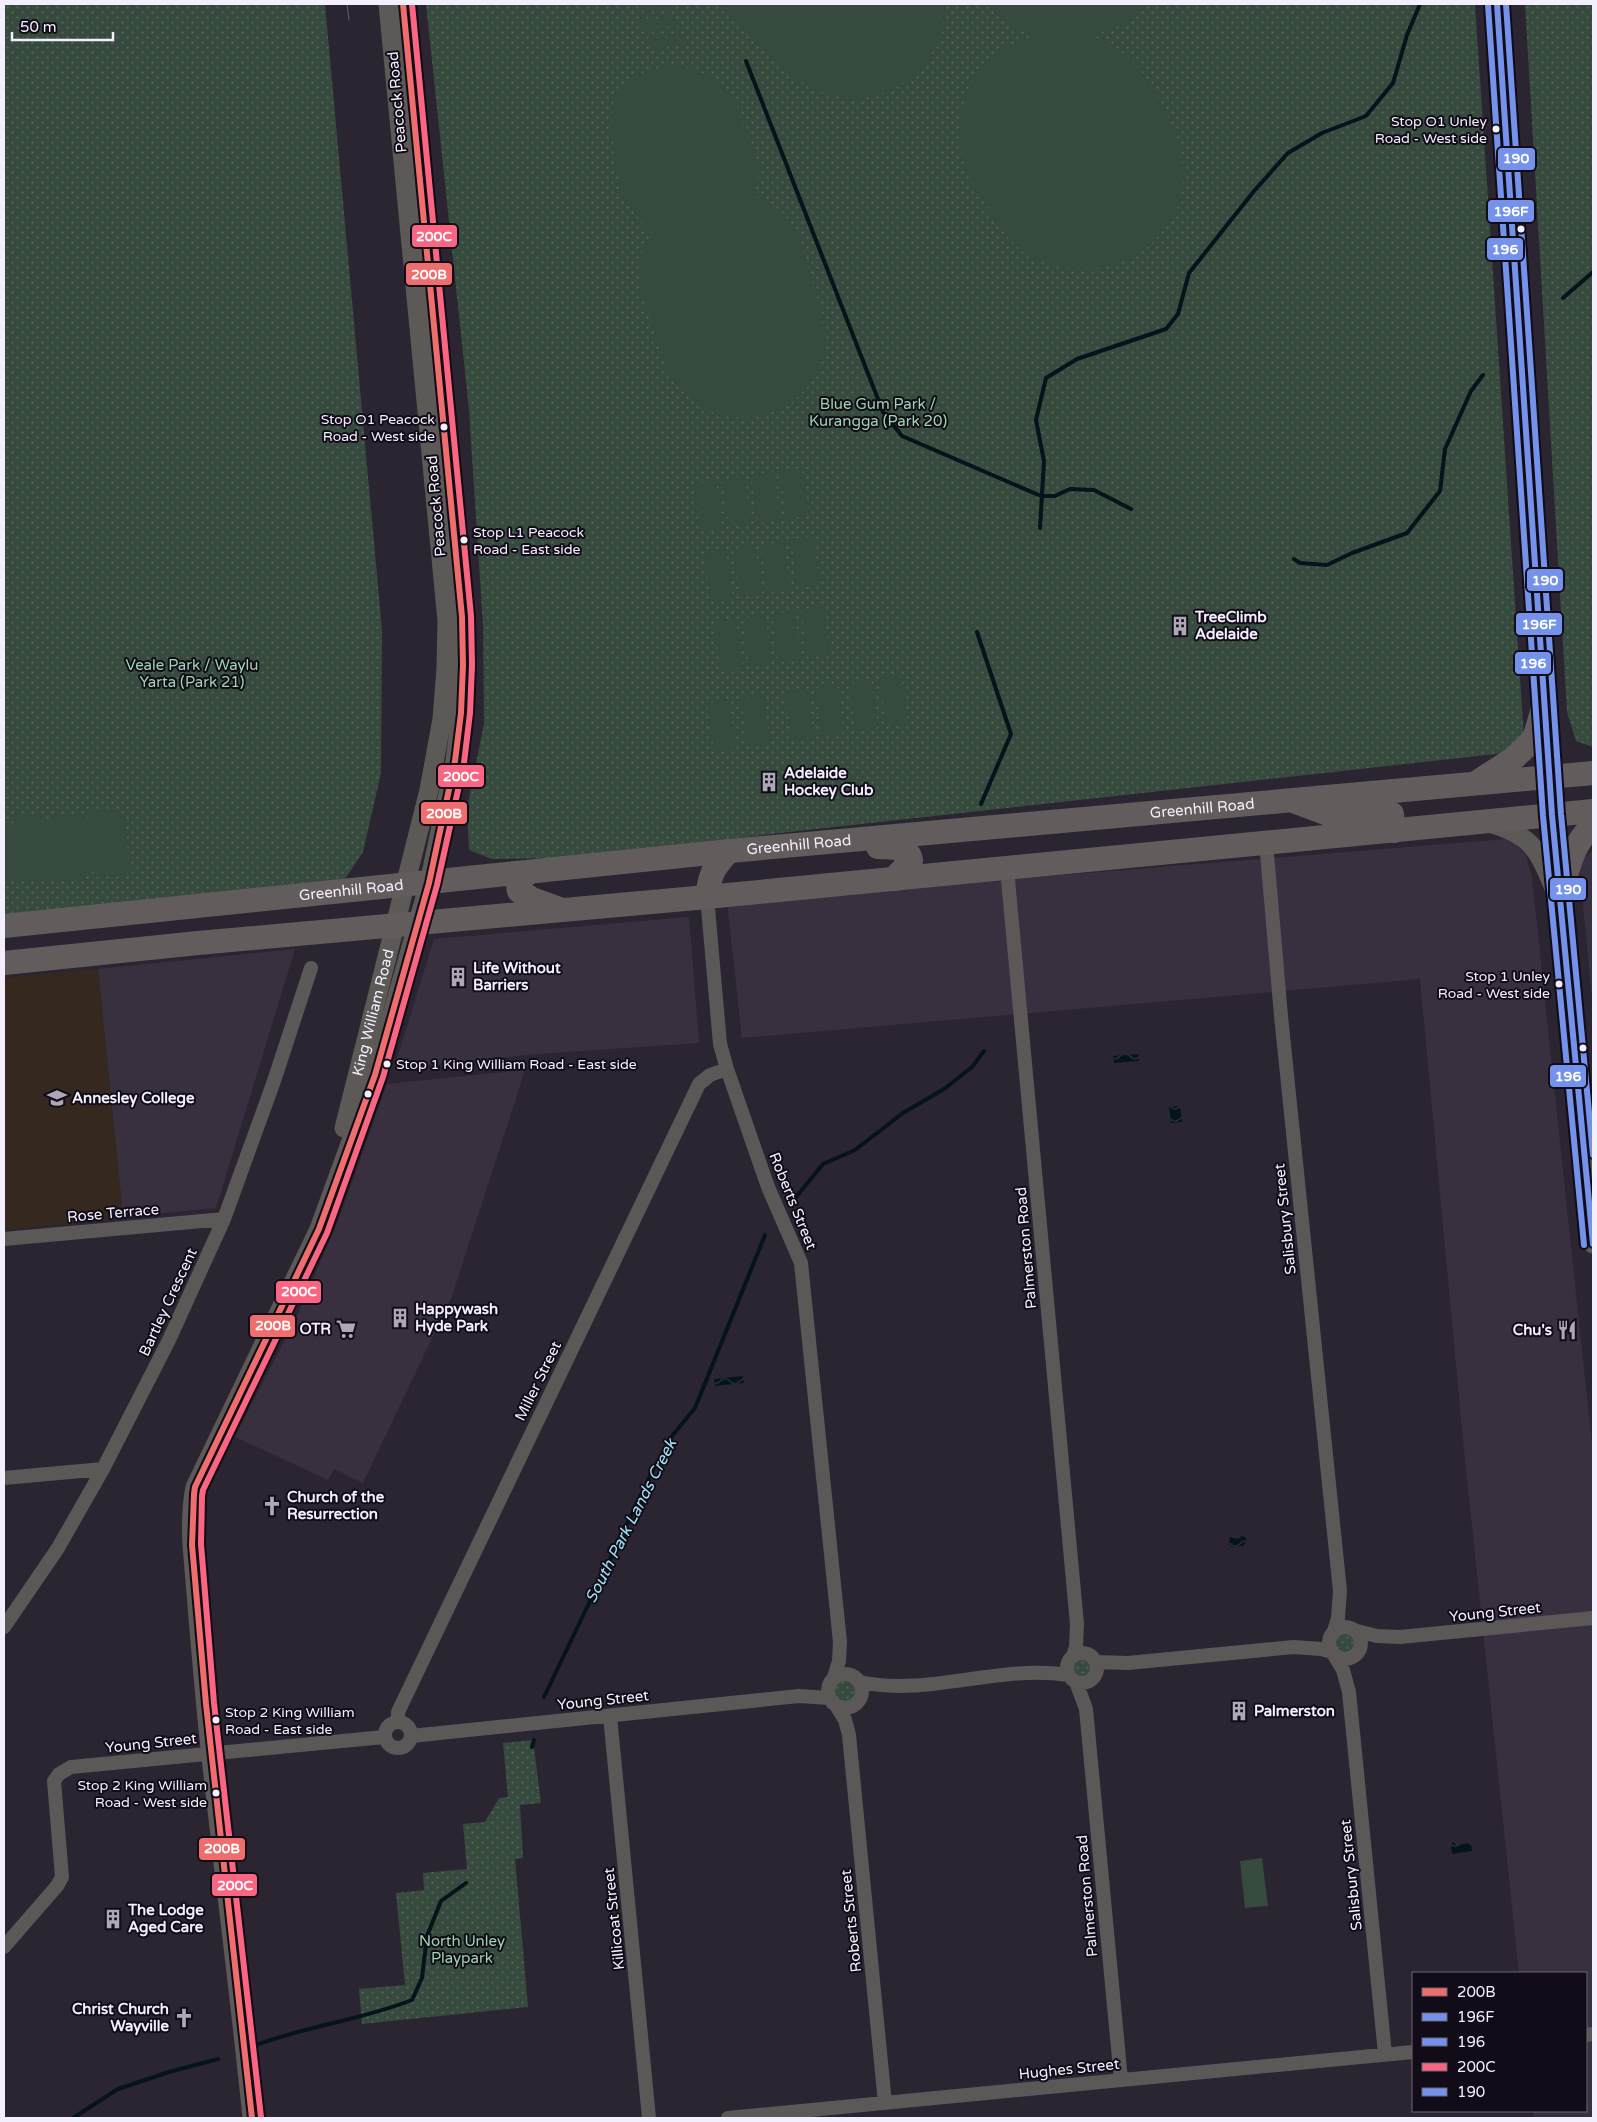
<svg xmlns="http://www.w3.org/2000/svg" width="1597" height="2122" viewBox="0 0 1597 2122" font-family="'Varela Round',sans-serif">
<defs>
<pattern id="green-dots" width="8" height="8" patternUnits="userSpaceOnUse" patternTransform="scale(1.25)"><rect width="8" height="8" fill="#364a3e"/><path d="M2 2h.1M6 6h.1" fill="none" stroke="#54645b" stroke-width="1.8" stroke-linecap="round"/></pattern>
<pattern id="water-waves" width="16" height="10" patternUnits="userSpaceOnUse" patternTransform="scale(1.25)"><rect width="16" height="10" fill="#04141a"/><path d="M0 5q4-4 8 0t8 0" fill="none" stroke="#29363c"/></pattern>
</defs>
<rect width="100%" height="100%" fill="#2b2532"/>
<path fill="#38303f" d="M 1507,839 L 1518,845 L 1526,855 L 1532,878 L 1593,1454 L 1593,2118 L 1534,2118 L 1533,2111 L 1586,2111 L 1586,1973 L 1519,1973 L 1464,1450 L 1420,979 L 742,1038 L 727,902 Z
M 1593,850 L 1593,1009 L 1579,863 Z
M 689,917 L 699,1043 L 537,1054 L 394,1068 L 434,939 Z
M 295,949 L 216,1208 L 123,1217 L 98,969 Z
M 525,1070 L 452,1296 L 363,1483 L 334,1469 L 328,1480 L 235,1437 L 297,1316 L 339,1219 L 387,1084 Z"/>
<path fill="#35291f" d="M 98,969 L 123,1217 L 4,1230 L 4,978 Z"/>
<path fill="url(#green-dots)" d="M 4,4 L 325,4 L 382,630 L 381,773 L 363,852 L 345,879 L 4,916 Z
M 426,4 L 1475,4 L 1524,738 L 1505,753 L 555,858 L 492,859 L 469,850 L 467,808 L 484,724 L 483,625 L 469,410 Z
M 1525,4 L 1593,4 L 1593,747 L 1576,741 L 1567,712 Z
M1333 1642a12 12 0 1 1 24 0a12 12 0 1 1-24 0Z
M1071 1668a11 11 0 1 1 22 0a11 11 0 1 1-22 0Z
M834 1691a11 11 0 1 1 22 0a11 11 0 1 1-22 0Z
M 533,1740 L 541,1803 L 520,1805 L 523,1858 L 515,1859 L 528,2007 L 362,2024 L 359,1989 L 405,1985 L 396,1893 L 424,1890 L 423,1873 L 467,1869 L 463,1824 L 485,1822 L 499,1798 L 508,1797 L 503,1743 Z"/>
<path fill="#364a3e" d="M 648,4 L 668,50 L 663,52 L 643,5 Z
M 652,4 L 657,4 L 676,47 L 672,49 Z
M 661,4 L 667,4 L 685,44 L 680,46 Z
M 726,4 L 945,4 L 942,33 L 931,55 L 917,73 L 897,87 L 877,95 L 853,100 L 812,90 L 783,68 L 728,12 Z
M 985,4 L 1146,4 L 1123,23 L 1093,36 C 1107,43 1120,50 1131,60 C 1150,78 1176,127 1181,152 C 1186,173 1183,200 1172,219 C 1168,225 1163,231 1158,236 C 1146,252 1126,262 1107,266 C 1080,272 1051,268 1027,254 C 1009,243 999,226 988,208 C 981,196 970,182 966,169 C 955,134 959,86 989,60 C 1002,47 1019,42 1035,35 L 1015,29 Z
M 640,7 L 661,54 L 656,56 L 635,9 Z
M 664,66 L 693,68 L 716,81 L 735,101 L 760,168 L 754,195 L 784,214 L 799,237 L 822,314 L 825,349 L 819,368 L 809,385 L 793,402 L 768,414 L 747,419 L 714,413 L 686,394 L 670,376 L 641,293 L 641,256 L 652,232 L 648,230 L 621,196 L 611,126 L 614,98 L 636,76 Z
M 802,468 L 809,515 L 787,519 L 780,471 Z
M 774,472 L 780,520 L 758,523 L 751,475 Z
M 744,476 L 751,524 L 729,527 L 722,480 Z
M 716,480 L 722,528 L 700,531 L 694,484 Z
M 813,537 L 820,585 L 798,588 L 791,540 Z
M 784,542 L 790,589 L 768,592 L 761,545 Z
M 755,546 L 762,593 L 740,596 L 733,549 Z
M 726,550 L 733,598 L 711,601 L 704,553 Z
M 823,606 L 830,654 L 807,657 L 801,610 Z
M 794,611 L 801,658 L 778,661 L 772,614 Z
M 765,615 L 772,663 L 749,666 L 743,618 Z
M 736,619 L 743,667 L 720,670 L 714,622 Z
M 901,675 L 908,723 L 886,726 L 879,678 Z
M 871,680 L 878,727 L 855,730 L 849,683 Z
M 837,685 L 844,732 L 822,735 L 815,688 Z
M 807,689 L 814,737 L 792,740 L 785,692 Z
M 763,695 L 770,743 L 747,746 L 741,698 Z
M 729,700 L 736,748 L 714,751 L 707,703 Z
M 119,810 L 120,816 L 125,816 L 129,870 L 124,871 L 124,874 L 95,877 L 94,872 L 85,873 L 85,879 L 55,881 L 55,875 L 51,875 L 47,879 L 18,882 L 17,880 L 8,880 L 8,885 L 4,885 L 4,825 L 13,825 L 13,817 L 42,815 L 42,822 L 45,822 L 45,821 L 50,820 L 50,816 L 80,814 L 80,818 L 90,817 L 90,812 Z
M 1262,1858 L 1268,1906 L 1245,1908 L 1240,1861 Z"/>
<path fill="url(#water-waves)" d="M 1138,1054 L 1139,1061 L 1114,1063 L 1113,1056 Z
M 1180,1106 L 1182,1122 L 1171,1123 L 1169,1107 Z
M 743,1376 L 744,1383 L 715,1386 L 714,1379 Z
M 1242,1536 L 1245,1537 L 1247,1541 L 1243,1546 L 1232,1547 L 1228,1544 L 1230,1537 L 1238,1539 Z
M 1453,1842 L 1456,1845 L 1471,1843 L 1472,1851 L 1452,1854 L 1451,1845 Z"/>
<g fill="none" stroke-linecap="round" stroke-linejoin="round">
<path stroke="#04141a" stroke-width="4" d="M 746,61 L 883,412 L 902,436 L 1041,496 L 1055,496 L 1070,489 L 1094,490 L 1131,509
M 1563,298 L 1593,272
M 1040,528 L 1044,461 L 1036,420 L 1046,378 L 1077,359 L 1166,329 L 1178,314 L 1189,273 L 1254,191 L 1288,153 L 1322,133 L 1366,116 L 1393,83 L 1407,35 L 1420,4
M 1294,559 L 1300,563 L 1327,565 L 1352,553 L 1407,533 L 1440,491 L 1445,449 L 1471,391 L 1483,375
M 977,632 L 1011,734 L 981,804
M 796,1197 L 823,1164 L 855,1150 L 903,1113 L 944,1089 L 972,1067 L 984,1051
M 544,1697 L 650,1476 L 672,1436 L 695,1408 L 765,1235
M 532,1747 L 534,1740
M 256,2045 C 307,2026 361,2020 412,2000 L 422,1978 L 427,1936 L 441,1901 L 466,1883
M 73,2118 L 118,2089 L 169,2072 L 218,2059"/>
<path stroke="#5b5857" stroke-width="14" d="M 1266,842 L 1281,1016 L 1340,1591 L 1338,1618 L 1334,1631
M 1007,869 L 1077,1624 L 1076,1647 L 1073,1656
M 707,897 L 720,1044 L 727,1069 L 768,1187 L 801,1263 L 840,1642 L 839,1661 L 834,1677
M 4,1239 L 224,1219
M 4,1478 L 103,1469
M1329 1643a16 16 0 1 1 32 0a16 16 0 1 1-32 0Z
M 4,1627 L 58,1548 L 103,1469 L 169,1340 L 224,1219 L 274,1081 L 311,968
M 1357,1631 L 1377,1636 L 1400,1637 L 1593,1618
M1067 1668a15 15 0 1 1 30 0a15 15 0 1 1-30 0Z
M 1334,1655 L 1343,1670 L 1349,1692 L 1385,2054
M 1096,1662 L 1128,1663 L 1294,1647 L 1321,1649 L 1332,1652
M828 1691a17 17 0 1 1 34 0a17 17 0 1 1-34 0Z
M 860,1682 C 928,1697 999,1664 1068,1675
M 1076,1682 L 1086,1709 L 1121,2080
M 837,1707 L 845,1720 L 849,1735 L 885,2103
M 610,1716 L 649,2118
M385 1735a13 13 0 1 1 26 0a13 13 0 1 1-26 0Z
M 398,1722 L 398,1712 L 699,1084 L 710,1075 L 727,1069
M 411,1736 L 799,1696 L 829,1698
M 4,1947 L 57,1886 L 62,1877 L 54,1781 L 59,1774 L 71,1767 L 384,1737
M 1586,2035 L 1593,2034
M 728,2118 L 1413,2052"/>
<g stroke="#5c5957" stroke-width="19">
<path d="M 1497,4 L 1552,815 L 1593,1244"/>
<path d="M 1489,823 C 1530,835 1537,847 1553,886"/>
<path id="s1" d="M 344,1128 L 429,790 L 442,719 L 446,668 L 447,621 L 388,4"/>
<path d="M 252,2118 C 240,1997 224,1877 211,1757 C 203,1686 198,1616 192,1545 C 191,1525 191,1507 195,1487 L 319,1229 L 375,1075 L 429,883 L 455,761 L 461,713 L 463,665 L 462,617 L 403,4"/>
</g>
<g stroke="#625d5c" stroke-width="24">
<path d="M 1477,782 L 1513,759 L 1534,739 L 1544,705"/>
<path d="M 1296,802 L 1328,814 L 1384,811 L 1392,814 L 1394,831"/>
<path d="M 878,847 C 890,848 908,845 911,860 L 894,879"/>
<path d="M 530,872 C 521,878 516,880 519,891 L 532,899 L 557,908"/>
<path d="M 707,897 C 710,874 713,868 729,851"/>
<path d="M 1560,900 C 1567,873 1571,845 1593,825"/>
<path id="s2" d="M 4,926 L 729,851 L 1593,773"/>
<path d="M 4,963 L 198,943 L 707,897 L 1593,811"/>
</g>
<path stroke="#646065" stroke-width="1" d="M 347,4 L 349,20"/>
<defs>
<path id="bus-1" d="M 252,2118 L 206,1704 L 192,1545 L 194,1494 L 195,1487 L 319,1229 L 375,1075 L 429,883 L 455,761 L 461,713 L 463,665 L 462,617 L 403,4"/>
<path id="bus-2" d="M 1497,4 L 1552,815 L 1593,1244"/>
<path id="bus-3" d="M 1488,5 L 1543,816 L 1584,1245"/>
<path id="bus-4" d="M 261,2117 L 214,1703 L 201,1544 L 202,1496 L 203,1490 L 327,1233 L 383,1077 L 437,885 L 464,763 L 470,713 L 472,665 L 471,616 L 412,4"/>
<path id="bus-5" d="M 1506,4 L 1561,814 L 1593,1155"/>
</defs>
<use href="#bus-1" stroke="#110c17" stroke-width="10"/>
<use href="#bus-2" stroke="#110c17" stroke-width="10"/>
<use href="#bus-3" stroke="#110c17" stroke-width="10"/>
<use href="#bus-4" stroke="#110c17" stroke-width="10"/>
<use href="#bus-5" stroke="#110c17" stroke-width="10"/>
<use href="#bus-1" stroke="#f06d6d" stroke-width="6"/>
<use href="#bus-2" stroke="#7592eb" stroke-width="6"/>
<use href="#bus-3" stroke="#7592eb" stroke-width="6"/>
<use href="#bus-4" stroke="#fa6682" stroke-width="6"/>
<use href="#bus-5" stroke="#7592eb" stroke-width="6"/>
</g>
<defs>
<symbol id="building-bare" viewBox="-9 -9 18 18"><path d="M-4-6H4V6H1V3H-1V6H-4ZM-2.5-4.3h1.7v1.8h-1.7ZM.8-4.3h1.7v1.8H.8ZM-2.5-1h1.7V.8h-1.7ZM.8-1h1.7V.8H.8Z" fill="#aea8b6" stroke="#110c17" stroke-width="2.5" paint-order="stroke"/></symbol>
<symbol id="school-bare" viewBox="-9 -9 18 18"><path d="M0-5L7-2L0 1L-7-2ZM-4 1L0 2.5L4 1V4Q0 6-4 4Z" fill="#aea8b6" stroke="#110c17" stroke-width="2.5" paint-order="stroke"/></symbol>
<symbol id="supermarket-bare" viewBox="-9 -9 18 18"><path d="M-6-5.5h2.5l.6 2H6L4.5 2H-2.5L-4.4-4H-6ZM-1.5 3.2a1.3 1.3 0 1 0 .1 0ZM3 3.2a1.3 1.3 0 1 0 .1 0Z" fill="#aea8b6" stroke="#110c17" stroke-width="2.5" paint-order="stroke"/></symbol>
<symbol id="restaurant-bare" viewBox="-9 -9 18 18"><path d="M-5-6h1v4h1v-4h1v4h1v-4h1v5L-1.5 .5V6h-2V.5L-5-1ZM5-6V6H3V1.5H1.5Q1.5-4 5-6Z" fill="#aea8b6" stroke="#110c17" stroke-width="2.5" paint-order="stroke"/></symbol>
<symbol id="church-bare" viewBox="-9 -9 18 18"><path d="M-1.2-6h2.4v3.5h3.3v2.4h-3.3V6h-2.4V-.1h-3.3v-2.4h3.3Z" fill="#aea8b6" stroke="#110c17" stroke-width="2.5" paint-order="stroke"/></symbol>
</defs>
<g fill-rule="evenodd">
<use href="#building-bare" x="1166" y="612" width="28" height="28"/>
<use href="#building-bare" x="755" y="768" width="28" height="28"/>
<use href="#building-bare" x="444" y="963" width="28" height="28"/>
<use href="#school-bare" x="43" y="1084" width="28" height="28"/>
<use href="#building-bare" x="386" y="1304" width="28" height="28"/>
<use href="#supermarket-bare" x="332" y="1315" width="28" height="28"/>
<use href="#restaurant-bare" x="1553" y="1316" width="28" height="28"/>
<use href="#church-bare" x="258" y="1492" width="28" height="28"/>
<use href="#building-bare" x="1225" y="1697" width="28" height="28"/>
<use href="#building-bare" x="99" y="1905" width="28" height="28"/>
<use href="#church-bare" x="170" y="2004" width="28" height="28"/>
</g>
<g fill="#f4effd" stroke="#110c17" stroke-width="2">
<circle cx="1496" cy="129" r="4.5"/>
<circle cx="1521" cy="229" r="4.5"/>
<circle cx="444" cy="427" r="4.5"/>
<circle cx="464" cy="540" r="4.5"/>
<circle cx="1559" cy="984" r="4.5"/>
<circle cx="1583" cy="1048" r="4.5"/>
<circle cx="387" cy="1064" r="4.5"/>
<circle cx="368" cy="1094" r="4.5"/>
<circle cx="216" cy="1720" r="4.5"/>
<circle cx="216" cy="1793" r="4.5"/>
</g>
<g text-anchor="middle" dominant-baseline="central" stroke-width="4" stroke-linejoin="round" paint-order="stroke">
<g font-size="14" fill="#f4effd" stroke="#110c17" text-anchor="end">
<text x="1487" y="121">Stop O1 Unley<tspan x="1487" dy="17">Road - West side</tspan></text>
<text x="435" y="419">Stop O1 Peacock<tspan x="435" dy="17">Road - West side</tspan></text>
<text x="473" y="532" text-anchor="start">Stop L1 Peacock<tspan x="473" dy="17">Road - East side</tspan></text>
<text x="1550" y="976">Stop 1 Unley<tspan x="1550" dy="17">Road - West side</tspan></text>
<text x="396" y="1064" text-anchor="start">Stop 1 King William Road - East side</text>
<text x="225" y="1712" text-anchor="start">Stop 2 King William<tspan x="225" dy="17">Road - East side</tspan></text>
<text x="207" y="1785">Stop 2 King William<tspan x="207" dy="17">Road - West side</tspan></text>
</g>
<g font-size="15" fill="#f4effd" stroke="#110c17">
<text transform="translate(397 102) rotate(-95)">Peacock Road</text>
<text transform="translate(436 506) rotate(-95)">Peacock Road</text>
<text stroke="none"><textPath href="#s2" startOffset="1204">Greenhill Road</textPath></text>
<text stroke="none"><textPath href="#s2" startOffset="799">Greenhill Road</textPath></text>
<text stroke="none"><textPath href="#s2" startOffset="349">Greenhill Road</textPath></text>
<text stroke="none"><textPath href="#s1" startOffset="119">King William Road</textPath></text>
<text transform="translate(793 1201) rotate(68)">Roberts Street</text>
<text transform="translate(113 1213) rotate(-5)">Rose Terrace</text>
<text transform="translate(1285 1219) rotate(-96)">Salisbury Street</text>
<text transform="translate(1026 1248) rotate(-95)">Palmerston Road</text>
<text transform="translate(168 1302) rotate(-65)">Bartley Crescent</text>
<text transform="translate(538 1381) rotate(-64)">Miller Street</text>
<text transform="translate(1495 1612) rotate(-6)">Young Street</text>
<text transform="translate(603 1700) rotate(-6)">Young Street</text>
<text transform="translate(151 1743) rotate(-6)">Young Street</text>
<text transform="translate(1351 1875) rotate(-96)">Salisbury Street</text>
<text transform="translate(1087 1896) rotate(-95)">Palmerston Road</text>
<text transform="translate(614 1919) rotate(-96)">Killicoat Street</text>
<text transform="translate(851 1921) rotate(-96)">Roberts Street</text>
<text transform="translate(1069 2069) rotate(-6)">Hughes Street</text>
</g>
<g font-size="15" fill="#9ed4af" stroke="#110c17">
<text x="878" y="404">Blue Gum Park /<tspan x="878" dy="17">Kurangga (Park 20)</tspan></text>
<text x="192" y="665">Veale Park / Waylu<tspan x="192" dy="17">Yarta (Park 21)</tspan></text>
<text x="462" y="1941">North Unley<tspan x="462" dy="17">Playpark</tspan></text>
</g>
<g font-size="15" font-weight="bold" fill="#f4effd" stroke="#110c17" text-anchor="start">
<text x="1195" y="617">TreeClimb<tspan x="1195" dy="17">Adelaide</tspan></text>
<text x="784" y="773">Adelaide<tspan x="784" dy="17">Hockey Club</tspan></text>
<text x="473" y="968">Life Without<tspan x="473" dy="17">Barriers</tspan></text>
<text x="72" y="1098">Annesley College</text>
<text x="415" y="1309">Happywash<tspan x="415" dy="17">Hyde Park</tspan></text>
<text x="331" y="1329" text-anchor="end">OTR</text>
<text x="1552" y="1330" text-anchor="end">Chu's</text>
<text x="287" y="1497">Church of the<tspan x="287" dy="17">Resurrection</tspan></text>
<text x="1254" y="1711">Palmerston</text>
<text x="128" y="1910">The Lodge<tspan x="128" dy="17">Aged Care</tspan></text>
<text x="169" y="2009" text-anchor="end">Christ Church<tspan x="169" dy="17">Wayville</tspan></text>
</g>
<g font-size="16" font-style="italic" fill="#9de3f7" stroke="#110c17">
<text transform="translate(631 1521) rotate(-63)">South Park Lands Creek</text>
</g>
</g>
<g stroke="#110c17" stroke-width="2">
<rect x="1497" y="147" width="39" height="24" rx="5" fill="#7592eb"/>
<rect x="1487" y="199" width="48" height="24" rx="5" fill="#7592eb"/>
<rect x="411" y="224" width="47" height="24" rx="5" fill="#fa6682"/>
<rect x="1486" y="237" width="38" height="24" rx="5" fill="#7592eb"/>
<rect x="405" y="262" width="48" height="24" rx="5" fill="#f06d6d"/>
<rect x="1526" y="568" width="38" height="24" rx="5" fill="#7592eb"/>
<rect x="1515" y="612" width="48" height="24" rx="5" fill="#7592eb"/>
<rect x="1514" y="651" width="38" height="24" rx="5" fill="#7592eb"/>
<rect x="437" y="764" width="48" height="24" rx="5" fill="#fa6682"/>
<rect x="420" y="801" width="48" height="24" rx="5" fill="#f06d6d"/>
<rect x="1549" y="877" width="38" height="24" rx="5" fill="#7592eb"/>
<rect x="1549" y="1064" width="38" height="24" rx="5" fill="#7592eb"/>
<rect x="275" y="1280" width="47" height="24" rx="5" fill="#fa6682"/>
<rect x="249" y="1314" width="47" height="24" rx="5" fill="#f06d6d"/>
<rect x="198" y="1837" width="48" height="24" rx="5" fill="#f06d6d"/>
<rect x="211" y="1873" width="47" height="24" rx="5" fill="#fa6682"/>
</g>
<g font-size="14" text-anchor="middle" font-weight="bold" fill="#fff">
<text x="1516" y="163">190</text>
<text x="1511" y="216">196F</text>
<text x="434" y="241">200C</text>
<text x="1505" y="254">196</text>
<text x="429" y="279">200B</text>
<text x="1545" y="585">190</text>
<text x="1539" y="629">196F</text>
<text x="1533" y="668">196</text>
<text x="461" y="781">200C</text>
<text x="444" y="818">200B</text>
<text x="1568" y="894">190</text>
<text x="1568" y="1081">196</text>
<text x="299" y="1296">200C</text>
<text x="273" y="1330">200B</text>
<text x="222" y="1853">200B</text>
<text x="235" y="1890">200C</text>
</g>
<rect width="1597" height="2122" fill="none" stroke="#f4effd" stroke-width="10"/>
<rect x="1412" y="1972" width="175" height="140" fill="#110c17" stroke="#6c6773"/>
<rect x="1422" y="1988" width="25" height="8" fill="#f06d6d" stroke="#6c6773"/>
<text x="1457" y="1997" font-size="15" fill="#f4effd">200B</text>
<rect x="1422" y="2013" width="25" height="8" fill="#7592eb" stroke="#6c6773"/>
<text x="1457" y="2022" font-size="15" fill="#f4effd">196F</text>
<rect x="1422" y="2038" width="25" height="8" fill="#7592eb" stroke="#6c6773"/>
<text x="1457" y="2047" font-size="15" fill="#f4effd">196</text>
<rect x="1422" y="2063" width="25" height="8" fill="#fa6682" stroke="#6c6773"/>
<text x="1457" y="2072" font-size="15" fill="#f4effd">200C</text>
<rect x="1422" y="2088" width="25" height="8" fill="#7592eb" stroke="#6c6773"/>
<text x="1457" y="2097" font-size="15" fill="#f4effd">190</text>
<path d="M12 32v8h101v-8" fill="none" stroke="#f4effd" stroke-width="2.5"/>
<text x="20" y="32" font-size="15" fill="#f4effd" stroke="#110c17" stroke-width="4" paint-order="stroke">50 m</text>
</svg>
